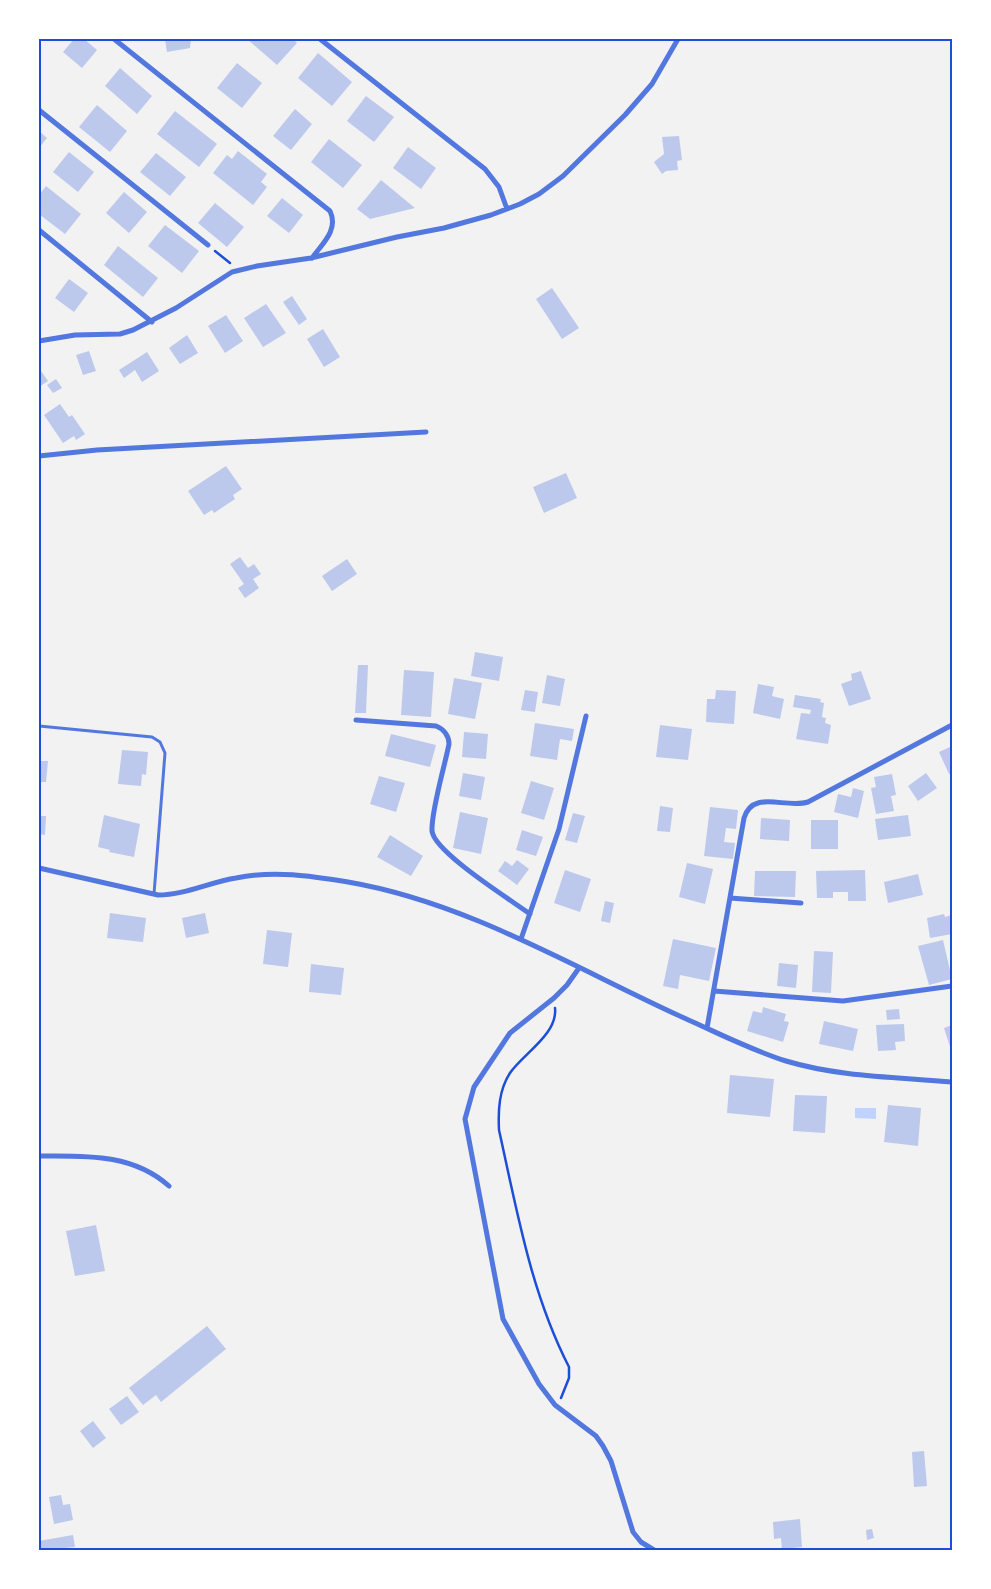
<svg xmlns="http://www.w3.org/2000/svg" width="991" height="1589" viewBox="0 0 991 1589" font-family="Helvetica,sans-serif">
<rect width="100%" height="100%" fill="#f2f2f2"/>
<path fill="#bfd3fe" d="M 855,1108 L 876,1108 L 876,1119 L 855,1118 Z"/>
<path fill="#bdc9ec" d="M 74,39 L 84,39 L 97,50 L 82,68 L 63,52 Z
M 165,39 L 191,39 L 190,48 L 167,52 Z
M 247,39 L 293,39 L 297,43 L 277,65 Z
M 318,53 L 352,82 L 332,106 L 298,78 Z
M 237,63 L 262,83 L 242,108 L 217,88 Z
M 120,68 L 152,96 L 137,114 L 105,86 Z
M 366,96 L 394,117 L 374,142 L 347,121 Z
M 97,105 L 127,131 L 110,152 L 79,127 Z
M 295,109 L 312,124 L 291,150 L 273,136 Z
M 175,111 L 217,144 L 199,167 L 157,134 Z
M 39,131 L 47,138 L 39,148 Z
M 679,136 L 682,160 L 677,161 L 678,170 L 666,171 L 662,174 L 654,162 L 664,154 L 662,137 Z
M 329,139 L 362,165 L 343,188 L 311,162 Z
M 408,147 L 436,168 L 421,189 L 393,168 Z
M 238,151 L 267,174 L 261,182 L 267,187 L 253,205 L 213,173 L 227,155 L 232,159 Z
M 69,152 L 94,172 L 78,192 L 53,172 Z
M 156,153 L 186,177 L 170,196 L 140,172 Z
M 381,180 L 415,208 L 370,219 L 357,209 Z
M 46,186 L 81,214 L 65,234 L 39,214 L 39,195 Z
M 124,192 L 147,212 L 129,233 L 106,213 Z
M 282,198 L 303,215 L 289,233 L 267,216 Z
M 215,203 L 244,227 L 227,247 L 198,223 Z
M 165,225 L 199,251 L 182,273 L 148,246 Z
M 118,246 L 158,278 L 143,297 L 104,265 Z
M 69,279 L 88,293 L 74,312 L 55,298 Z
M 552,288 L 579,328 L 562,339 L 536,299 Z
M 292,296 L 307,319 L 299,325 L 283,302 Z
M 266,304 L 286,333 L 263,347 L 244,318 Z
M 226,315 L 243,341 L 225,353 L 208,326 Z
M 323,329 L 340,357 L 324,367 L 307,339 Z
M 187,335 L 198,353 L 180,364 L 169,348 Z
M 89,351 L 96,371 L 83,375 L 76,355 Z
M 147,352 L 159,371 L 142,382 L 135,370 L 124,378 L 119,370 Z
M 39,368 L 48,381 L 39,387 Z
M 56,379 L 62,388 L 53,393 L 47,385 Z
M 60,404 L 69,417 L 72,415 L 85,434 L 76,440 L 74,436 L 63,443 L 44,415 Z
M 226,466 L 242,489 L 233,495 L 235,499 L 214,513 L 212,510 L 204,515 L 188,491 Z
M 566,473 L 577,498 L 544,513 L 533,487 Z
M 240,557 L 248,568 L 254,564 L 261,574 L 253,579 L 259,588 L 245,598 L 238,588 L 244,584 L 230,564 Z
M 347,559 L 357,574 L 332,591 L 322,576 Z
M 475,652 L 503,657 L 499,681 L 471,676 Z
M 358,665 L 368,665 L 366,713 L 355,713 Z
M 404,670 L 434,672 L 431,717 L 401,715 Z
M 861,671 L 871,699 L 849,706 L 841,684 L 852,680 L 851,674 Z
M 547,675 L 565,679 L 560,706 L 542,703 Z
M 454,678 L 482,683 L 475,719 L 448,714 Z
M 758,684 L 774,687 L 772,696 L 784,699 L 780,719 L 753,713 Z
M 525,690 L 538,692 L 535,712 L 521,710 Z
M 716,690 L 736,691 L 734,724 L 706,722 L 707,699 L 715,699 Z
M 795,695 L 821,699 L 820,702 L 824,703 L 822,717 L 826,718 L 825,723 L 831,725 L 828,744 L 796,739 L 801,713 L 810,714 L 811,710 L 793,707 Z
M 535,723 L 574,729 L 572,741 L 560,739 L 557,760 L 530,756 Z
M 660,725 L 692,729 L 688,760 L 656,757 Z
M 464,732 L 488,734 L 486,759 L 462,757 Z
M 391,734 L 436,745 L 430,767 L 385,756 Z
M 952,746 L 952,773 L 949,774 L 939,752 Z
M 122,750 L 148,752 L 146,775 L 142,774 L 141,786 L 118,784 Z
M 39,761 L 48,761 L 46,782 L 39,782 Z
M 463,773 L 485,777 L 481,800 L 459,796 Z
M 926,773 L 937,788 L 918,801 L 908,786 Z
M 892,774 L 896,795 L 891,796 L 894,811 L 876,814 L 871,788 L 876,787 L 874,777 Z
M 379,776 L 405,783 L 396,812 L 370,804 Z
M 531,781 L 554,788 L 544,820 L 521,813 Z
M 853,788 L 864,791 L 858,818 L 834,812 L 838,794 L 851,797 Z
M 660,806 L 673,808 L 670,832 L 657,831 Z
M 710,807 L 738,810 L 736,829 L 726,828 L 724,842 L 735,843 L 733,859 L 704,856 Z
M 460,812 L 488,818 L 481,854 L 453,848 Z
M 573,813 L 585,816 L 577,843 L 565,840 Z
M 104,815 L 140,824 L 134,857 L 109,852 L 110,850 L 98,847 Z
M 908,815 L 911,836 L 878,840 L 875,819 Z
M 39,816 L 46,816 L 45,835 L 39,834 Z
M 761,818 L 790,820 L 789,841 L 760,839 Z
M 811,820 L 838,820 L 838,849 L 811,849 Z
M 522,830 L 543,837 L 536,856 L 516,850 Z
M 390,835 L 423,856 L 411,876 L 377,857 Z
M 517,860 L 529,869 L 517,885 L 498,871 L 505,861 L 512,866 Z
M 687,863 L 713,869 L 705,904 L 679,897 Z
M 565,870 L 591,879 L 580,912 L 554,903 Z
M 865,870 L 866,901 L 848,901 L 848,892 L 833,892 L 833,898 L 817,898 L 816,871 Z
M 755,871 L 796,871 L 795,897 L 754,896 Z
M 918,874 L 923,895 L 888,903 L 884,882 Z
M 605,901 L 614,903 L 610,923 L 601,921 Z
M 110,913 L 146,918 L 143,942 L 107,938 Z
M 205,913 L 209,933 L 186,938 L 182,918 Z
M 944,914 L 945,917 L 952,915 L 952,934 L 930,938 L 927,918 Z
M 267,930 L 292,933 L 288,967 L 263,964 Z
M 673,939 L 716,948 L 709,981 L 680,975 L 678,989 L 663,986 Z
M 943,940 L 952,979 L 929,985 L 918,946 Z
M 814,951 L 833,952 L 831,993 L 812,992 Z
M 779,963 L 798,965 L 796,988 L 777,986 Z
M 311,964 L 344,968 L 341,995 L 309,992 Z
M 763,1007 L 786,1014 L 784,1021 L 789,1022 L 783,1042 L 747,1031 L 753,1011 L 762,1013 Z
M 899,1009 L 900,1019 L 887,1020 L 886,1010 Z
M 824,1021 L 858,1029 L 853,1051 L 819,1044 Z
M 904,1024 L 905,1041 L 895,1042 L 896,1050 L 878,1051 L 876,1025 Z
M 952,1025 L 952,1053 L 944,1028 Z
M 730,1075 L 774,1079 L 770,1117 L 727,1113 Z
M 795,1095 L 827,1096 L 825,1133 L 793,1131 Z
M 888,1105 L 921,1108 L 918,1146 L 884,1142 Z
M 96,1225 L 105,1271 L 75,1276 L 66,1231 Z
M 207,1326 L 226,1349 L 161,1402 L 156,1395 L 143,1405 L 129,1388 Z
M 127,1396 L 139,1412 L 121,1425 L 109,1409 Z
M 93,1421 L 106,1438 L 93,1448 L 80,1431 Z
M 924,1451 L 927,1486 L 914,1487 L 912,1452 Z
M 61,1495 L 63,1505 L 70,1504 L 73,1520 L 54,1524 L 49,1497 Z
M 800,1519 L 802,1547 L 782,1549 L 781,1538 L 774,1539 L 773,1522 Z
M 872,1529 L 874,1538 L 867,1540 L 866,1530 Z
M 73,1535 L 75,1547 L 39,1550 L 39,1541 Z"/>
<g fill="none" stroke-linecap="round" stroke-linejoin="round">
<path stroke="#1d4ed8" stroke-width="2.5" d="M 215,251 L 230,263
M 555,1008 C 558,1034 523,1054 510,1073 C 499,1090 498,1110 499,1130 C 517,1211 531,1293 569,1367 L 569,1378 L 561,1398"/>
<path stroke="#5277de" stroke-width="3" d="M 39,726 L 152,737 L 160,742 L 165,753 L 154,894"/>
<path stroke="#5277de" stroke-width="5" d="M 114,39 L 330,211 C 339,230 322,244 312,258
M 320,39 L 485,169 L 499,187 L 507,209
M 39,110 L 208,245
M 39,230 L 152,322
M 39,341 L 75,335 L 120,334 L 133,330 L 176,308 L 232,272 L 257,266 L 311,258 L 397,237 L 444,228 L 491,215 L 520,204 L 539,194 L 563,176 L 625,115 L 652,84 L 678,39
M 39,456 L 97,450 L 426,432
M 356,720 L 436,726 C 444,729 449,736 449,744 C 445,765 431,811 432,831 C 434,852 511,900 530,914
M 39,868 L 158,895 C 185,895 210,882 236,878 C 274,870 311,876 348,882 C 471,903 581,972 693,1022 C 724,1036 754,1051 786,1061 C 839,1077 897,1077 952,1082
M 730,898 L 801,903
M 521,939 L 559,829 L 586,716
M 579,968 L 567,985 L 554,998 L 510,1033 L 474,1087 L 465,1119 L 503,1319 L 539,1384 L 555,1405 L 596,1436 L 603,1446 L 611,1461 L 633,1532 L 641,1542 L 654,1550
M 714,991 L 843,1001 L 952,986
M 707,1028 L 744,818 C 753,789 785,809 808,802 L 952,725
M 39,1156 C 85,1156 132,1153 169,1186"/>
</g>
<rect width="991" height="1589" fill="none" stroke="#ffffff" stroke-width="80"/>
<rect x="40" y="40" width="911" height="1509" fill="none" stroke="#1d4ed8" stroke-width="2"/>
</svg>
